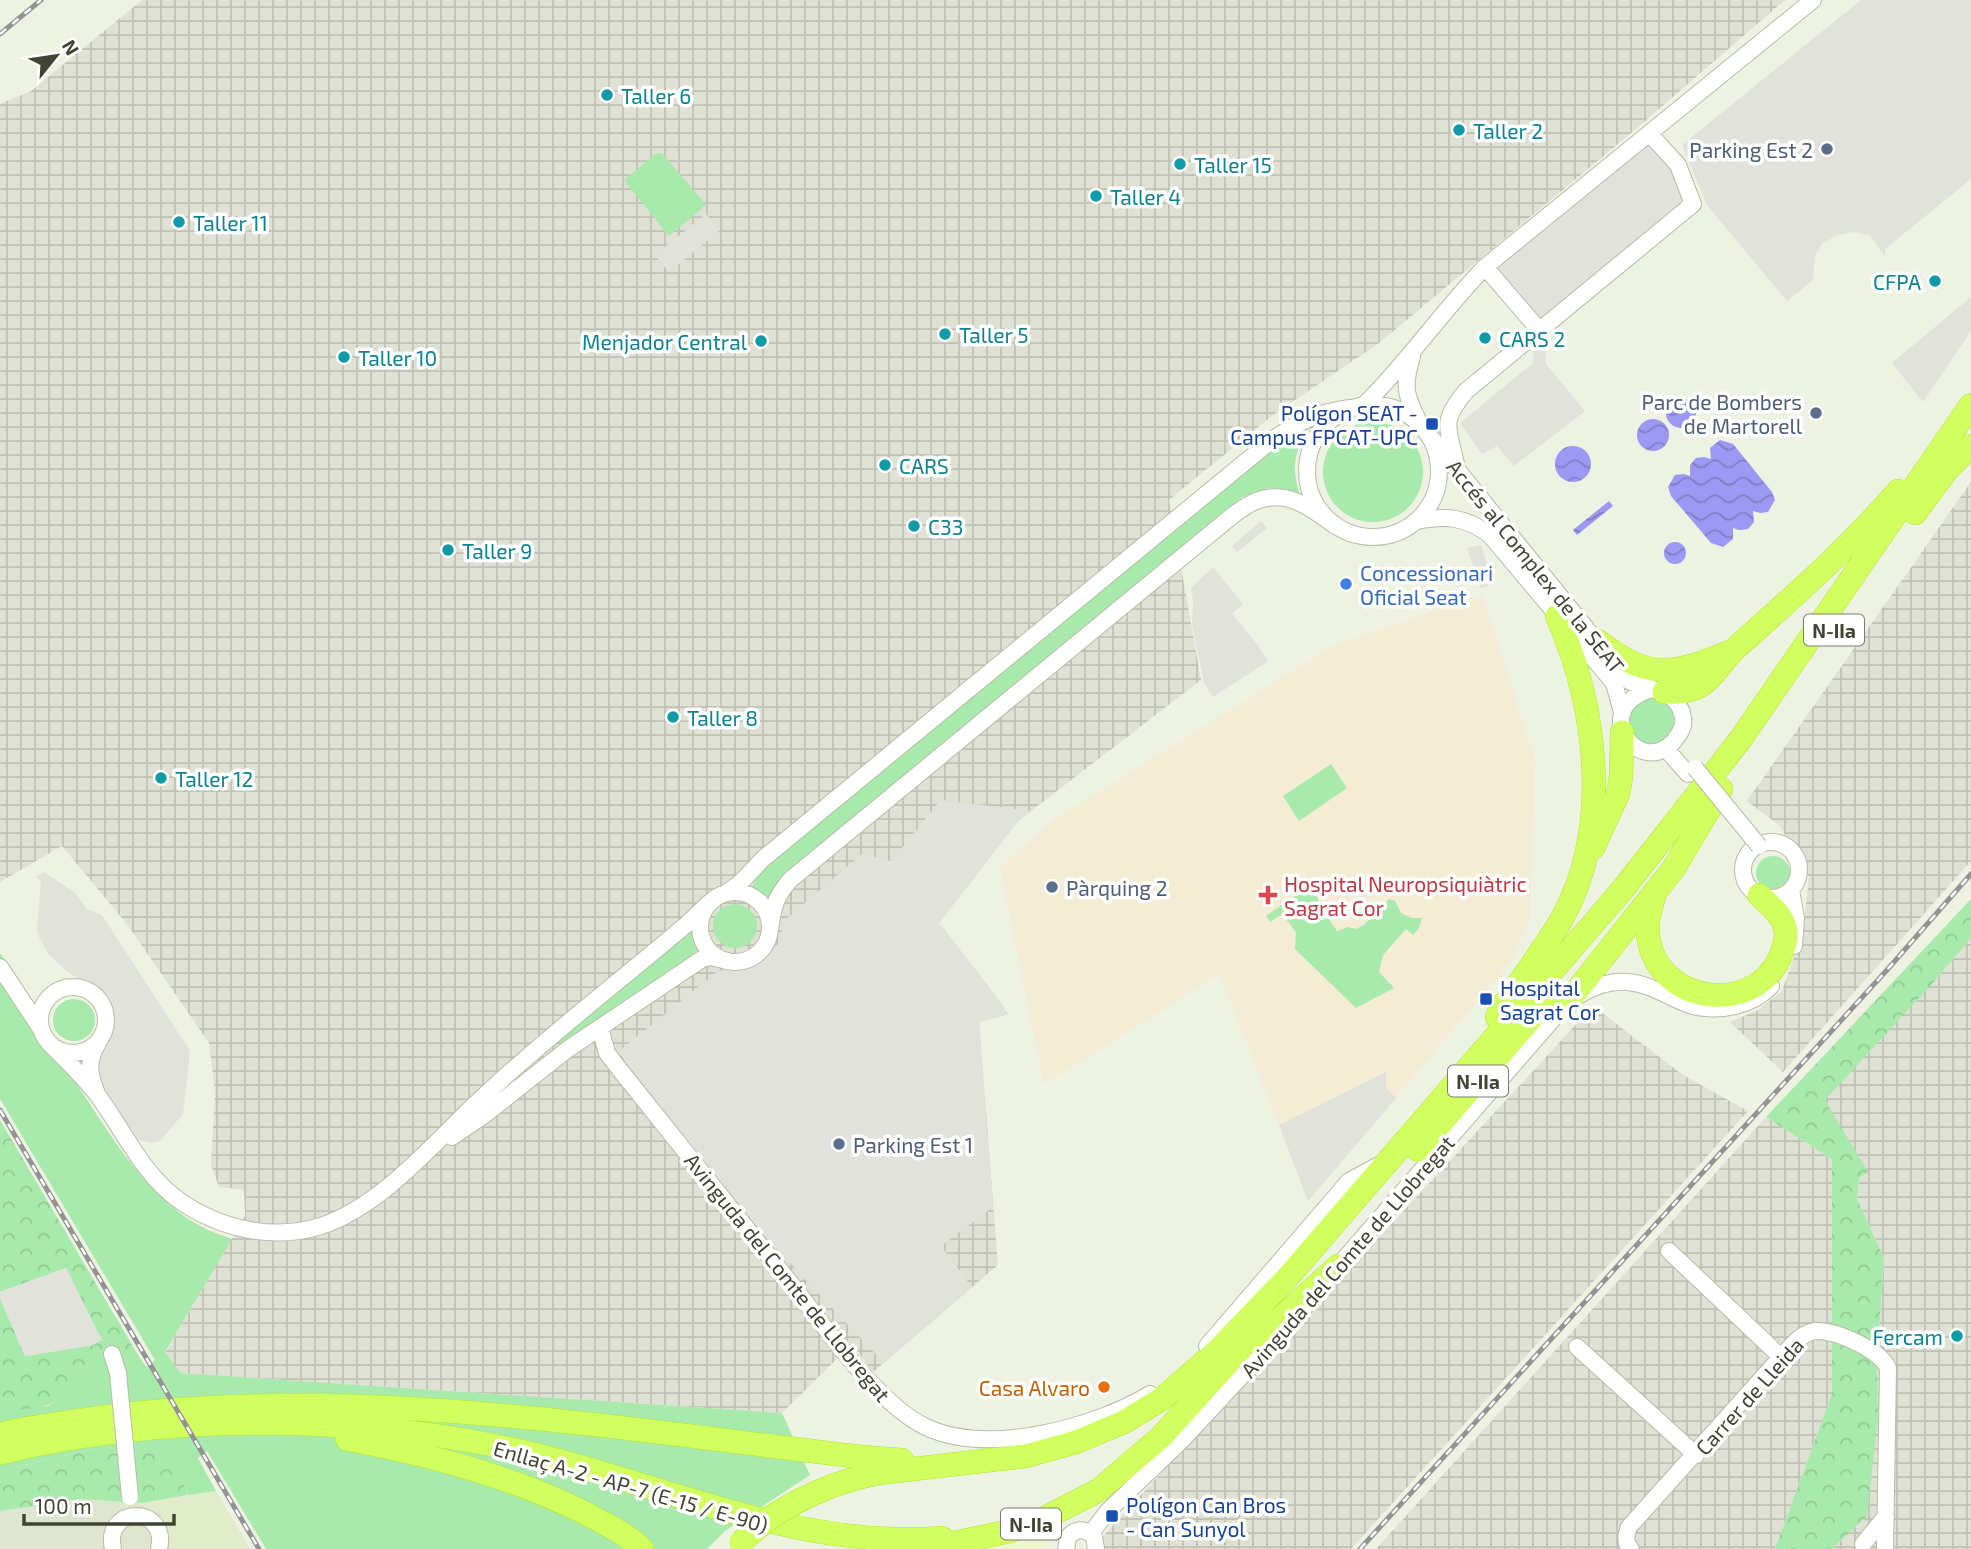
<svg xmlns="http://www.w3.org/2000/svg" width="1971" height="1549" viewBox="0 0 1971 1549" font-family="'Exo 2',sans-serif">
<defs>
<pattern id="industrial-grid" width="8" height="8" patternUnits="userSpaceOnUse" patternTransform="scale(1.75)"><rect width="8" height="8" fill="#dfe1d4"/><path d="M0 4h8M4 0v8" fill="none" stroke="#c0c2b6"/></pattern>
<pattern id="forest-crowns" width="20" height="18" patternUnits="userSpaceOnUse" patternTransform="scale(1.75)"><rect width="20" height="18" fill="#a8e9ac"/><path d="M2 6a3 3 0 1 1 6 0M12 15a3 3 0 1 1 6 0" fill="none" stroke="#92c994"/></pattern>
<pattern id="water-waves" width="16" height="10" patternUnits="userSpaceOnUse" patternTransform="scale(1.75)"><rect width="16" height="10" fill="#9c99f4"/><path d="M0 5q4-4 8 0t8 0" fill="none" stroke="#817ec6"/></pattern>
</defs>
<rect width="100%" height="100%" fill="#edf2e2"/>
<path fill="#dfe6d0" d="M 216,1491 L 250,1549 L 0,1549 L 0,1511 L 79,1499 L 141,1503 Z"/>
<path fill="#eef6cb" d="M 1063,1525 L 1068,1530 L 1040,1549 L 988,1549 L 1041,1535 Z"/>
<path fill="url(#industrial-grid)" d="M 142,0 L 1785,0 L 1637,128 L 1379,343 L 1273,415 L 1169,500 L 1201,680 L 1018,821 L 939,923 L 989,987 L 1008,1014 L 979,1022 L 998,1265 L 873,1372 L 852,1344 L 782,1413 L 180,1373 L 165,1353 L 245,1216 L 244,1190 L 219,1187 L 211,1165 L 215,1091 L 209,1043 L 127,924 L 62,846 L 0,882 L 0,104 L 31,91 Z
M 1971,482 L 1971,861 L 1783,1072 L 1730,1022 L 1758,1010 L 1782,991 L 1803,932 L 1809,877 L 1780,826 L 1747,801 Z
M 1971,938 L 1971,1549 L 1832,1549 L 1842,1540 L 1878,1418 L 1877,1365 L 1884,1258 L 1857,1199 L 1859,1178 L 1867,1172 L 1825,1100 L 1882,1034 L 1932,984 Z
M 1593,1006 L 1683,1075 L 1748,1111 L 1351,1549 L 1091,1549 Z
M 1766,1117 L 1832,1159 L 1832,1394 L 1775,1549 L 1376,1549 Z"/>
<path fill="#e1eccb" d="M 216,1491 L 250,1549 L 169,1549 L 168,1527 L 159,1512 L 143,1507 L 141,1503 Z"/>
<path fill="#f4ecd4" d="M 1482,595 L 1535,759 L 1530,915 L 1514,958 L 1308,1201 L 1220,974 L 1044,1085 L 1000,867 L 1052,821 L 1335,644 Z"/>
<path fill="#a8e9ac" d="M 657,153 L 662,153 L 706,205 L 669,236 L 624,180 Z
M1323 472a50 50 0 1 1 100 0a50 50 0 1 1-100 0Z
M 1311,424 C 1295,451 1290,464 1300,495 L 1269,488 L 1242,497 L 873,800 L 778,882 L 767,898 L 751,889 L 763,867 L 860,790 L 964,700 L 1286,438 Z
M1628 721a23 23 0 1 1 46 0a23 23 0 1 1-46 0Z
M 1331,764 L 1347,788 L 1299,821 L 1283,796 Z
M1756 873a17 17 0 1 1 34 0a17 17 0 1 1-34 0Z
M 1310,886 L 1319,901 L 1320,906 L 1337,931 L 1348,927 L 1356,929 L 1364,925 L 1389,899 L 1395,901 L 1401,913 L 1412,918 L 1422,918 L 1419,928 L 1413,935 L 1406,929 L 1383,955 L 1379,972 L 1394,988 L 1356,1008 L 1295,949 L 1296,932 L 1282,914 L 1270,922 L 1266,916 Z
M713 926a22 22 0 1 1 44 0a22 22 0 1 1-44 0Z
M 693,926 L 700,948 L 660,980 L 562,1046 L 558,1041 Z
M 0,953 C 6,962 14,971 19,981 C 35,1013 24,1044 64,1065 C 102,1120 141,1195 202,1227 C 211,1232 222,1235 232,1239 L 165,1352 L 180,1373 L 782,1413 L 810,1475 L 725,1531 L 707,1549 L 266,1549 L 207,1451 L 198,1458 L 216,1491 L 188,1495 L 185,1484 L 96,1448 L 0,1471 L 0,1411 L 48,1406 C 64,1398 70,1386 76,1371 L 135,1350 L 146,1367 L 155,1360 L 0,1099 Z
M53 1020a21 21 0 1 1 42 0a21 21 0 1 1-42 0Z"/>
<path fill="url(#forest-crowns)" d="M 1971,899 L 1971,938 L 1932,984 L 1825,1100 L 1868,1172 L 1859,1178 L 1857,1199 L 1884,1258 L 1877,1365 L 1878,1418 L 1867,1516 L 1832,1549 L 1775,1549 L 1832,1394 L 1832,1159 L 1766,1117 Z
M 0,1120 L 135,1350 L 76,1371 L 67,1393 L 55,1402 L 40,1408 L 0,1411 L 0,1298 L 25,1356 L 93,1345 L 101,1340 L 66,1268 L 0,1292 Z
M 96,1448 L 163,1452 L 176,1459 L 188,1495 L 141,1503 L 79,1499 L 0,1511 L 0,1471 Z"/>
<path fill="#e0e2db" d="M 1861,0 L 1971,0 L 1971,179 L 1885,249 L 1885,256 L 1870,235 L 1854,232 L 1837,235 L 1822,244 L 1815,256 L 1813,280 L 1787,301 L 1707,205 L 1682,145 Z
M 1650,143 L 1670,168 L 1684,198 L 1695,214 L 1551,332 L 1495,268 Z
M 706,214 L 720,230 L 669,272 L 655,255 Z
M 1971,297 L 1971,331 L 1923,402 L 1892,363 Z
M 1534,341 L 1545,342 L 1546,364 L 1585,411 L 1514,466 L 1497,446 L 1482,454 L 1460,423 L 1533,363 Z
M 1261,521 L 1267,528 L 1237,552 L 1232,546 Z
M 1481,545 L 1494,584 L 1481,588 L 1467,548 Z
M 1213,567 L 1243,604 L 1232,614 L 1257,644 L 1268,661 L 1213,697 L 1204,683 L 1192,625 L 1193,601 L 1191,588 Z
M 941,800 L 1032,811 L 1018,821 L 939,923 L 989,987 L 1008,1014 L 979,1022 L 993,1207 L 941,1246 L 972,1287 L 884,1363 L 743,1213 L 618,1052 L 718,971 L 748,969 L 778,944 L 785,920 L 862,854 L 891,861 Z
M 44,872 L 75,893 L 87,909 L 102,915 L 190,1051 L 183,1114 L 160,1141 L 152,1143 L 141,1141 L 131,1134 L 99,1083 L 96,1056 L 111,1029 L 112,1016 L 107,1002 L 99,992 L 68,972 L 49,955 L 39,937 L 37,929 L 41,882 L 36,877 Z
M 1386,1072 L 1386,1088 L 1396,1098 L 1308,1201 L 1279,1125 Z
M 66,1268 L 102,1340 L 93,1345 L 25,1356 L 0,1298 L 0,1292 Z"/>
<path fill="url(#water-waves)" d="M1666 413a15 15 0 1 1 30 0a15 15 0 1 1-30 0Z
M1637 435a16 16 0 1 1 32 0a16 16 0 1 1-32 0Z
M 1720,440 L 1733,444 L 1772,492 L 1775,500 L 1768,512 L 1760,513 L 1753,511 L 1754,522 L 1748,529 L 1739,530 L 1733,528 L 1733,539 L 1723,547 L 1711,543 L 1671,496 L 1668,487 L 1675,475 L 1684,474 L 1690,476 L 1690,465 L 1696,458 L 1704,457 L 1711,459 L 1710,448 Z
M1555 464a18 18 0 1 1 36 0a18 18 0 1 1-36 0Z
M 1609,501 L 1613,506 L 1577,535 L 1573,530 Z
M1664 553a11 11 0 1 1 22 0a11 11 0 1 1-22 0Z"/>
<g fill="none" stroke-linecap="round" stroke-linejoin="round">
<defs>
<path id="minor" d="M 1485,267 L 1540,331
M 1412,357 C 1403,386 1405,394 1419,422
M1307 471a66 66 0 1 1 132 0a66 66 0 1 1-132 0Z
M 1364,405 C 1408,362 1442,311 1485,267 L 1813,0
M 1429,435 L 1629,681 C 1650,691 1679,689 1683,718 C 1685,727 1679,735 1673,742 C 1639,778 1589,710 1649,690
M 1456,464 C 1448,427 1440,422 1466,391 L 1693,204 L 1678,165 L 1650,134
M 1417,521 C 1446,515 1466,517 1490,535 L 1614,683 L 1622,712
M 1665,748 L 1688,774
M1743 870a28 28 0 1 1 56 0a28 28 0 1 1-56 0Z
M 1791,890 L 1796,918 L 1794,946
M 727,892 L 739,884 L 764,858 L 1267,444 C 1293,424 1317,412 1350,408
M700 927a35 35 0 1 1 70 0a35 35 0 1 1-70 0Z
M 770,930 C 773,907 775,898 790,880 L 1232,516 C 1239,511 1248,504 1256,501 C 1287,489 1311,508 1334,525
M 0,967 L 41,1029
M40 1020a33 33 0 1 1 66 0a33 33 0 1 1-66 0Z
M 600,1028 L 607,1053 L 620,1070 C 679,1143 737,1217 796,1290 C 828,1331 879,1405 926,1427 C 988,1456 1094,1428 1150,1394
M 49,1043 C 66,1060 85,1078 99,1097 C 125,1133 143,1175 180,1201 C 221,1229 272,1241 321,1226 C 384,1205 437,1139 485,1095 C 549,1035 620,981 687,924 L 709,903
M 96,1091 C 89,1072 87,1061 98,1043
M 452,1137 L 483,1116 L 568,1049 L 702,959 L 710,957 L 728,961
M 1669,1251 L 1781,1357
M 1333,1272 L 1567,1003 C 1586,990 1605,980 1628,982 C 1651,984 1669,998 1690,1005 C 1717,1013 1751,1007 1771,986
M 1207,1346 L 1349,1181 L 1381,1164
M 1577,1347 L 1696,1455
M 112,1354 L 118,1373
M 1091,1533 L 1108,1511 L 1182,1440 L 1304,1309
M 1863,1544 L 1886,1516
M 113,1549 C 103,1505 169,1505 159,1549
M 1066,1549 L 1068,1537 C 1076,1528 1086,1528 1094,1537 L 1096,1549
M 1631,1549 C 1624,1543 1626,1535 1629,1527 L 1781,1357 C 1790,1348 1799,1335 1811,1332 C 1829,1326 1881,1350 1888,1368 L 1885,1549"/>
<path id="highway" d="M 1915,513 L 1946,471 L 1971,446
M 1598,641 C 1649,681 1673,675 1730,652
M 1664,692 C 1676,692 1689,692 1700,686 C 1715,676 1724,659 1737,647 C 1793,597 1849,548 1898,491
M 1593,848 L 1618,794 L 1621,777 L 1622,732
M 1655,893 C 1651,907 1646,921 1648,935 C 1656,1007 1762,1018 1783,949 C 1787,939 1787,928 1781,918 C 1776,910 1767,902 1759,895
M 1567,1003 L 1674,868 L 1721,789
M 1497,1017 L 1500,1010 C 1521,979 1545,949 1563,917 C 1612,826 1597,707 1557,616
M 1418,1150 L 1551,995
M 1258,1339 L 1338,1266
M 0,1434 C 34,1426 69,1422 104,1417 C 356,1384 612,1428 862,1457 L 902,1460
M 347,1439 C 429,1455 508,1475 583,1512 C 603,1523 626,1533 642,1549
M 0,1453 C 166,1412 375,1414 541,1456 C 672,1489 803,1549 942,1538
M 791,1505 C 820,1489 847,1479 879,1473 L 1026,1456 L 1076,1442 L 1124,1422 L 1163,1398 L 1217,1351 L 1288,1277 L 1623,889 L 1740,740 L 1971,405
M 926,1549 L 1010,1531 L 1045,1518 L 1099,1490 L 1161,1437 L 1265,1322"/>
</defs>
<use href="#minor" stroke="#b6bea4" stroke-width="18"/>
<use href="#highway" stroke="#b6e529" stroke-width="24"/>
<use href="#minor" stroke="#fff" stroke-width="16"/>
<use href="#highway" stroke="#d2ff60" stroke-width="23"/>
<defs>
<path id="rail" d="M 0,34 L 41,0
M 0,1110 L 259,1549
M 1360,1549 L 1887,970 L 1971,874"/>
</defs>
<use href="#rail" stroke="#939393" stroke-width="5"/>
<use href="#rail" stroke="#fff" stroke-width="2.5" stroke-dasharray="8" stroke-linecap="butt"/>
<defs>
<path id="minor-bridge" d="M 1695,768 L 1759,846
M 118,1373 L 130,1497"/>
<path id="highway-bridge" d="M 741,1542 L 768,1519 L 791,1505"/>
</defs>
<use href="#minor-bridge" stroke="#b6bea4" stroke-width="18" stroke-linecap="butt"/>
<use href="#highway-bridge" stroke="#b6e529" stroke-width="24" stroke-linecap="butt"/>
<use href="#minor-bridge" stroke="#fff" stroke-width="16"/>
<use href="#highway-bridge" stroke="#d2ff60" stroke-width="23"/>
</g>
<g fill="#0f9aa8" stroke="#fff" stroke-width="2.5">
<circle cx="607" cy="95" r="7"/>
<circle cx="1459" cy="130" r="7"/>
<circle cx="1180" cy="164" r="7"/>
<circle cx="1096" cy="196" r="7"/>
<circle cx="179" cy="222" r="7"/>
<circle cx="1935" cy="281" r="7"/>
<circle cx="945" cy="334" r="7"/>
<circle cx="1485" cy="338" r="7"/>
<circle cx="761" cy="341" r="7"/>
<circle cx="344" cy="357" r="7"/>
<circle cx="885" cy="465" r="7"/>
<circle cx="914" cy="526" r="7"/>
<circle cx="448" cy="550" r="7"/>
<circle cx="673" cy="717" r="7"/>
<circle cx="161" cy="778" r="7"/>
<circle cx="1957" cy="1336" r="7"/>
</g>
<g fill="#5c6f8a" stroke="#fff" stroke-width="2.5">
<circle cx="1827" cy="149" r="7"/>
<circle cx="1816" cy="413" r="7"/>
<circle cx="1052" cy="887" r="7"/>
<circle cx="839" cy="1144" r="7"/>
</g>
<g fill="#1a4fb4" stroke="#fff" stroke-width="2.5">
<rect x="1425" y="417" width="14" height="14" rx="3.5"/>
<rect x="1479" y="992" width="14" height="14" rx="3.5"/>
<rect x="1105" y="1509" width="14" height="14" rx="3.5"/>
</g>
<circle fill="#3f7fe0" stroke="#fff" stroke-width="2.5" cx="1346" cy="584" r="7"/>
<path fill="#e0444e" stroke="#fff" stroke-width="2.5" d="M1264.5 884.5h7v7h7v7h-7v7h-7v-7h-7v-7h7z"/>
<circle fill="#e8710a" stroke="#fff" stroke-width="2.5" cx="1104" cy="1387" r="7"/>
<g text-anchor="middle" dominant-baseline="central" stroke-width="7" stroke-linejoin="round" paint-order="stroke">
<g fill="#fff" stroke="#797c70" stroke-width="2">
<rect x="1804" y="614.5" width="60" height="31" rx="5"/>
<rect x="1448" y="1065.5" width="60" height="31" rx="5"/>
<rect x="1001" y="1508.5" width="60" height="31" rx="5"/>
</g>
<g font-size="19" font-weight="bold" fill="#404432">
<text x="1834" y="630">N-IIa</text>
<text x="1478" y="1081">N-IIa</text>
<text x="1031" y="1524">N-IIa</text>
</g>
<g font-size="21" fill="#0d838f" stroke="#fff" text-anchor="start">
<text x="621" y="95">Taller 6</text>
<text x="1473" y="130">Taller 2</text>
<text x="1194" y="164">Taller 15</text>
<text x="1110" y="196">Taller 4</text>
<text x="193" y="222">Taller 11</text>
<text x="1921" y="281" text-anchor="end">CFPA</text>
<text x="959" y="334">Taller 5</text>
<text x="1499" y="338">CARS 2</text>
<text x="747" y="341" text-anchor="end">Menjador Central</text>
<text x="358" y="357">Taller 10</text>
<text x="899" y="465">CARS</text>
<text x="928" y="526">C33</text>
<text x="462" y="550">Taller 9</text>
<text x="687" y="717">Taller 8</text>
<text x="175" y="778">Taller 12</text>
<text x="1943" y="1336" text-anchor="end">Fercam</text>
</g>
<g font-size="21" fill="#4e5e75" stroke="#fff" text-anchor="end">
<text x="1813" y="149">Parking Est 2</text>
<text x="1802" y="401">Parc de Bombers<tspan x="1802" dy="24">de Martorell</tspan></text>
<text x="1066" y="887" text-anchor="start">Pàrquing 2</text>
<text x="853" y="1144" text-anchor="start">Parking Est 1</text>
</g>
<g font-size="21" fill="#164399" stroke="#fff" text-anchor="start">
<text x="1418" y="412" text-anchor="end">Polígon SEAT -<tspan x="1418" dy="24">Campus FPCAT-UPC</tspan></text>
<text x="1500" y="987">Hospital<tspan x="1500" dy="24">Sagrat Cor</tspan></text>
<text x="1126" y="1504">Polígon Can Bros<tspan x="1126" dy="24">- Can Sunyol</tspan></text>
</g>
<g font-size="21" fill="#404432" stroke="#fff">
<text transform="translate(1536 566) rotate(51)">Accés al Complex de la SEAT</text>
<text transform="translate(1347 1256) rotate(-49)">Avinguda del Comte de Llobregat</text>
<text transform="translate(788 1277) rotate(51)">Avinguda del Comte de Llobregat</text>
<text transform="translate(1749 1396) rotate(-48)">Carrer de Lleida</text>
<text transform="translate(631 1486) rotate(16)">Enllaç A-2 - AP-7 (E-15 / E-90)</text>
</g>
<g font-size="21" fill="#366cbe" stroke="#fff" text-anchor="start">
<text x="1360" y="572">Concessionari<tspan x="1360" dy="24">Oficial Seat</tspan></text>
</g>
<g font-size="21" fill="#be3a42" stroke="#fff" text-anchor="start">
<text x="1284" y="883">Hospital Neuropsiquiàtric<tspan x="1284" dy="24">Sagrat Cor</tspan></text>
</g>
<g font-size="21" fill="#c56008" stroke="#fff" text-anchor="end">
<text x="1090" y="1387">Casa Alvaro</text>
</g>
</g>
<g transform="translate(56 56) rotate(60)" stroke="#ffffff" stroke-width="5" paint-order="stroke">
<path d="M0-5L12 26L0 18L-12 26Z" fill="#404432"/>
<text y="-10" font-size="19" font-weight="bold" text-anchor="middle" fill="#404432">N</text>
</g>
<path d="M24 1514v10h150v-10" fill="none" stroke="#404432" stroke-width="3.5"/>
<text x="35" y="1514" font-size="21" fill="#404432" stroke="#ffffff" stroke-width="5" paint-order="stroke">100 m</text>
</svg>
